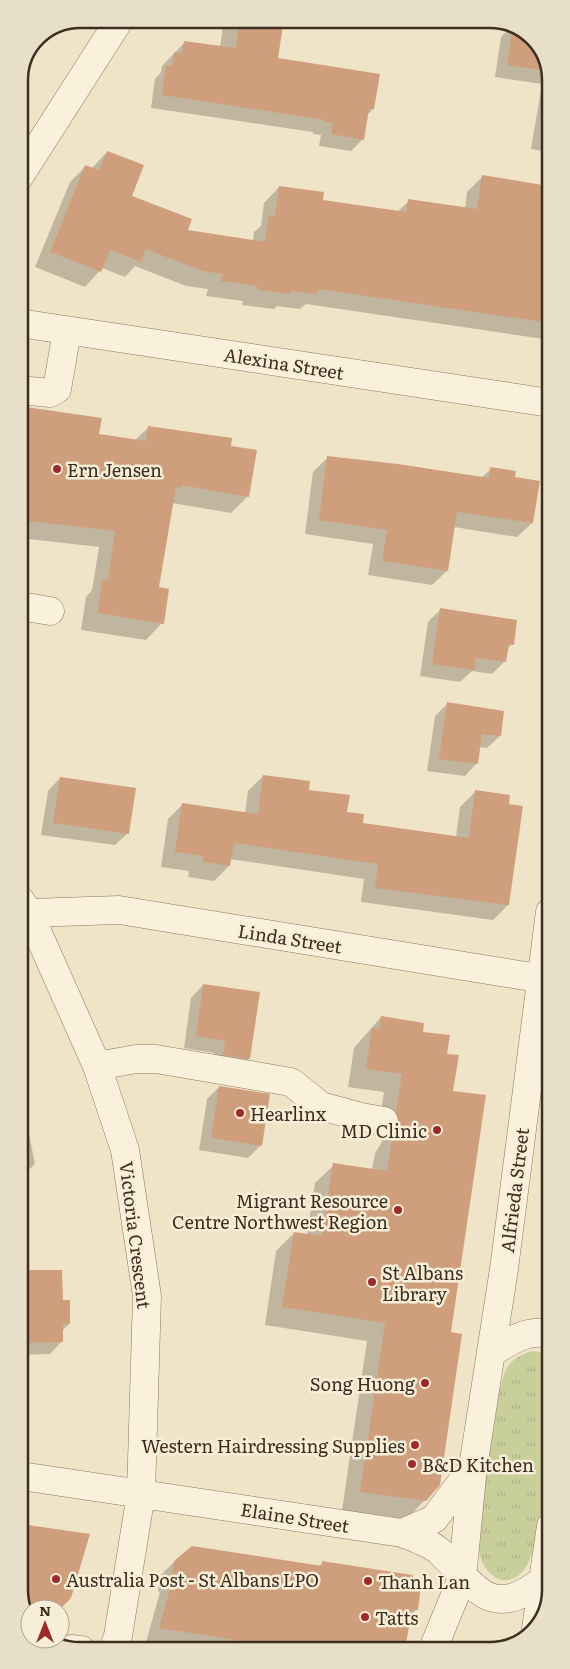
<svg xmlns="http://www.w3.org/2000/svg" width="570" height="1669" viewBox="0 0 570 1669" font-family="Literata,serif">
<defs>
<pattern id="grass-tufts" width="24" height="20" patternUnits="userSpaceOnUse" patternTransform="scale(1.25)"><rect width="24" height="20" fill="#c9cf9b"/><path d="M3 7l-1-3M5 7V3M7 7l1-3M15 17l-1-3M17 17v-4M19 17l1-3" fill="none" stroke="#aeb285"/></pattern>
</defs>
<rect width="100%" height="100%" fill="#f0e4c8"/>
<path fill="url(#grass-tufts)" d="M 532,1351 L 542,1352 L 551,1358 C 551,1424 556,1482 535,1545 C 530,1561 523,1582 502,1580 C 491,1578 483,1566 480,1556 C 474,1538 495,1390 506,1370 C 511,1359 521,1355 532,1351 Z"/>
<path fill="#0003" d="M 224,19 L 283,19 L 277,59 L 373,109 L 367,115 L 363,139 L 351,151 L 319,146 L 321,135 L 313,134 L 313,132 L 151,108 L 155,79 L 161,72 L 162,66 L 185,42 L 220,47 Z
M 512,26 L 531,34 L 549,64 L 549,152 L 531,149 L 542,84 L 495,77 L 501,37 Z
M 107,152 L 130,196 L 186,231 L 253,241 L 254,232 L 261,226 L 264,203 L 279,187 L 322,201 L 397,212 L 409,201 L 465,209 L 467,192 L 483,176 L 549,187 L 548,206 L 549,206 L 550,340 L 306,304 L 300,309 L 277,306 L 274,309 L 242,305 L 243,301 L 206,296 L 208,289 L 186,286 L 135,266 L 125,277 L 102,268 L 85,287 L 35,267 L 70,182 L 85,167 L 91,169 Z
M 19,406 L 98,435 L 135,440 L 149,427 L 229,447 L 248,496 L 231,513 L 172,503 L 157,588 L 162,623 L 146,640 L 81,630 L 86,597 L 92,590 L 99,547 L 20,538 L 19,544 Z
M 328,457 L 481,478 L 491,469 L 513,478 L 532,523 L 517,537 L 454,527 L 447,571 L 432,585 L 368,575 L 373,544 L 305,534 L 313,472 Z
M 441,609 L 512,644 L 506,650 L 504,662 L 492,674 L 472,671 L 460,682 L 420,676 L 428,622 Z
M 447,704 L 500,736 L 487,748 L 479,747 L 477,763 L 465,776 L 427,771 L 435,716 Z
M 263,776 L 308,791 L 362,825 L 456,837 L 460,807 L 475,792 L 508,905 L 493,920 L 361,902 L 364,879 L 230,859 L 229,866 L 214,881 L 188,877 L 189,871 L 161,867 L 168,819 L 183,804 L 245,813 L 248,791 Z
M 60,778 L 128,833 L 115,845 L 41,835 L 48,791 Z
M 203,985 L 249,1059 L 236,1071 L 212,1067 L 214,1053 L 184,1048 L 191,998 Z
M 381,1017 L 422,1033 L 446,1055 L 452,1092 L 425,1500 L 406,1519 L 342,1510 L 367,1341 L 265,1325 L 276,1251 L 294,1233 L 307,1235 L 315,1183 L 334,1165 L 372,1170 L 375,1153 L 382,1142 L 378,1131 L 384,1092 L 348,1087 L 354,1048 Z
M 219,1087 L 260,1146 L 248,1158 L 199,1150 L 207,1099 Z
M 20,1104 L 23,1104 L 35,1164 L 20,1178 Z
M 20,1271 L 61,1301 L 69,1324 L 62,1331 L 62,1341 L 50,1354 L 20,1355 Z
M 21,1525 L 89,1535 L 70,1597 L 59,1609 L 30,1609 L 30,1620 L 21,1605 Z
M 174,1562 L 318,1567 L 323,1562 L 416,1610 L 409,1617 L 404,1649 L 196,1650 L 146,1642 L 160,1592 L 158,1591 L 160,1576 Z"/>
<path fill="#cf9f7d" d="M 240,19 L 284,19 L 278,58 L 380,74 L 374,109 L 369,109 L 364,140 L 331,134 L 333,123 L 324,122 L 325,120 L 162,95 L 166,65 L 172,66 L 174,52 L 182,54 L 184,41 L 236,48 Z
M 513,26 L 531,34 L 549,64 L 549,71 L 507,65 Z
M 107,151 L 144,165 L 132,196 L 192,219 L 188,230 L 265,242 L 269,215 L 275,216 L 279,186 L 324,192 L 323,200 L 406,212 L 408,199 L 477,209 L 482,175 L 549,186 L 550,323 L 318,289 L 317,294 L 291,291 L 291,294 L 257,290 L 257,286 L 221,281 L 222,274 L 202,271 L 146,249 L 141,262 L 110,250 L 101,272 L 50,252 L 85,165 L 99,170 Z
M 19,406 L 102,418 L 99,434 L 146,441 L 148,426 L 232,438 L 231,446 L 257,450 L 249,497 L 181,485 L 181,488 L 176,487 L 159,587 L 169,589 L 164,624 L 98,613 L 102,579 L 108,580 L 115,531 L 19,520 Z
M 327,456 L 398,464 L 489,478 L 490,467 L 516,471 L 515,477 L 540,481 L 533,523 L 457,512 L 448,571 L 382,561 L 387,530 L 319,520 Z
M 440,608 L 517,620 L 514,645 L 509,644 L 506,662 L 476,658 L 474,670 L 432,664 Z
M 447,702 L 504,711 L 501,736 L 482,734 L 478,764 L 439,759 Z
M 263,775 L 310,781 L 309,790 L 350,795 L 347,812 L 364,814 L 363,823 L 469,838 L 475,790 L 510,795 L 509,804 L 523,806 L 509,905 L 375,888 L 378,864 L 234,843 L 230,866 L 203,862 L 203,856 L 175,852 L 182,803 L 258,814 Z
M 60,777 L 136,788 L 129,834 L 53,823 Z
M 203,984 L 260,992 L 250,1059 L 223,1055 L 225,1041 L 196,1036 Z
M 381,1016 L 424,1023 L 423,1032 L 450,1035 L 447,1054 L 459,1055 L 453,1091 L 486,1095 L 451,1332 L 462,1334 L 440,1485 L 426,1501 L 360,1492 L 385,1323 L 282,1307 L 294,1232 L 322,1236 L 333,1163 L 387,1171 L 393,1133 L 399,1123 L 396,1112 L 402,1074 L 366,1069 L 372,1028 L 379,1029 Z
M 219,1086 L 270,1094 L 262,1146 L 211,1138 Z
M 20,1270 L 62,1270 L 63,1300 L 70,1300 L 70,1324 L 63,1324 L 63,1342 L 20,1343 Z
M 21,1524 L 90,1534 L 71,1598 L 60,1609 L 21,1605 Z
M 192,1546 L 322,1566 L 322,1561 L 412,1575 L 421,1586 L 418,1610 L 412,1610 L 405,1649 L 245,1649 L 247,1642 L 159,1628 L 173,1578 L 171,1578 L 174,1561 Z"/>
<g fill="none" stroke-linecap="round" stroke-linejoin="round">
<defs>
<path id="minor" d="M 19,177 L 120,19
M 19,323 L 550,403
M 19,390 L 50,393 L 57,389 L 67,331
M 20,606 L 50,611
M 20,900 L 29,913 L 97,1066 L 125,1150 L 147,1296 L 141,1494 L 118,1636 L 113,1650
M 29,913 L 119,910 L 550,980
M 97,1066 L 136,1059 L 156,1059 L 291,1082 L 321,1106 L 361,1117 L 384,1121
M 491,1353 C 509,1342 529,1327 551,1335
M 21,1476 L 402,1533 C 414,1538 431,1543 440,1552 C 476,1587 491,1622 543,1580
M 402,1533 L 434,1519 L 473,1467
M 536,1629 L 551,1526
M 71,1649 L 81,1650
M 433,1649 L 462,1578 L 473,1467 L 504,1269 L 550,912"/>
</defs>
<use href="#minor" stroke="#8d765c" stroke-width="29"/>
<use href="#minor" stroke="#faf1dc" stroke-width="28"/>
</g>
<g fill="#9e2a2b" stroke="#f7eed8" stroke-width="2">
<circle cx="57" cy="469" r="5"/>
<circle cx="240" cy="1113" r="5"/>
<circle cx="437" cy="1130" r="5"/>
<circle cx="398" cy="1210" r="5"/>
<circle cx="372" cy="1282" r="5"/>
<circle cx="425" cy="1383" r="5"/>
<circle cx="415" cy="1445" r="5"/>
<circle cx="412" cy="1464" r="5"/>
<circle cx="56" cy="1579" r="5"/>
<circle cx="368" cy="1581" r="5"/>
<circle cx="365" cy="1617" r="5"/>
</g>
<g text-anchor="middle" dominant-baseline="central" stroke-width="5" stroke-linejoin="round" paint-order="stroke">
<g font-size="18" fill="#3d2e20" stroke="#f7eed8">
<text transform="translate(284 363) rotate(9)">Alexina Street</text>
<text transform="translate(290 938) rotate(9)">Linda Street</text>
<text transform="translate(514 1190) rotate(-83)">Alfrieda Street</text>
<text transform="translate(136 1235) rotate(83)">Victoria Crescent</text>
<text transform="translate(295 1517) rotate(9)">Elaine Street</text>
</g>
<g font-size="18" fill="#3d2e20" stroke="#f7eed8" text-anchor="start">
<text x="67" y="469">Ern Jensen</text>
<text x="250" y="1113">Hearlinx</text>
<text x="427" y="1130" text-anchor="end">MD Clinic</text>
<text x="388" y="1200" text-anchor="end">Migrant Resource<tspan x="388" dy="21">Centre Northwest Region</tspan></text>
<text x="382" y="1272">St Albans<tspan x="382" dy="21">Library</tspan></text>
<text x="415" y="1383" text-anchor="end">Song Huong</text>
<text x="405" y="1445" text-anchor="end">Western Hairdressing Supplies</text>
<text x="422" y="1464">B&amp;D Kitchen</text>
<text x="66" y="1579">Australia Post - St Albans LPO</text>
<text x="378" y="1581">Thanh Lan</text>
<text x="375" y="1617">Tatts</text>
</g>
</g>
<path d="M0 0H570V1669H0ZM80 28H490A52 52 0 0 1 542 80V1590A52 52 0 0 1 490 1642H80A52 52 0 0 1 28 1590V80A52 52 0 0 1 80 28Z" fill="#e8dfc9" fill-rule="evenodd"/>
<path fill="none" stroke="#3d2e20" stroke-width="2.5" d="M80 28H490A52 52 0 0 1 542 80V1590A52 52 0 0 1 490 1642H80A52 52 0 0 1 28 1590V80A52 52 0 0 1 80 28Z"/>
<g transform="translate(45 1624)"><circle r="24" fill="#f7eed8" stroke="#ada18e"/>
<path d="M0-4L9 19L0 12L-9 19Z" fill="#9e2a2b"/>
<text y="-8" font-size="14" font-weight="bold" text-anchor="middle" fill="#3d2e20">N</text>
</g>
</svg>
